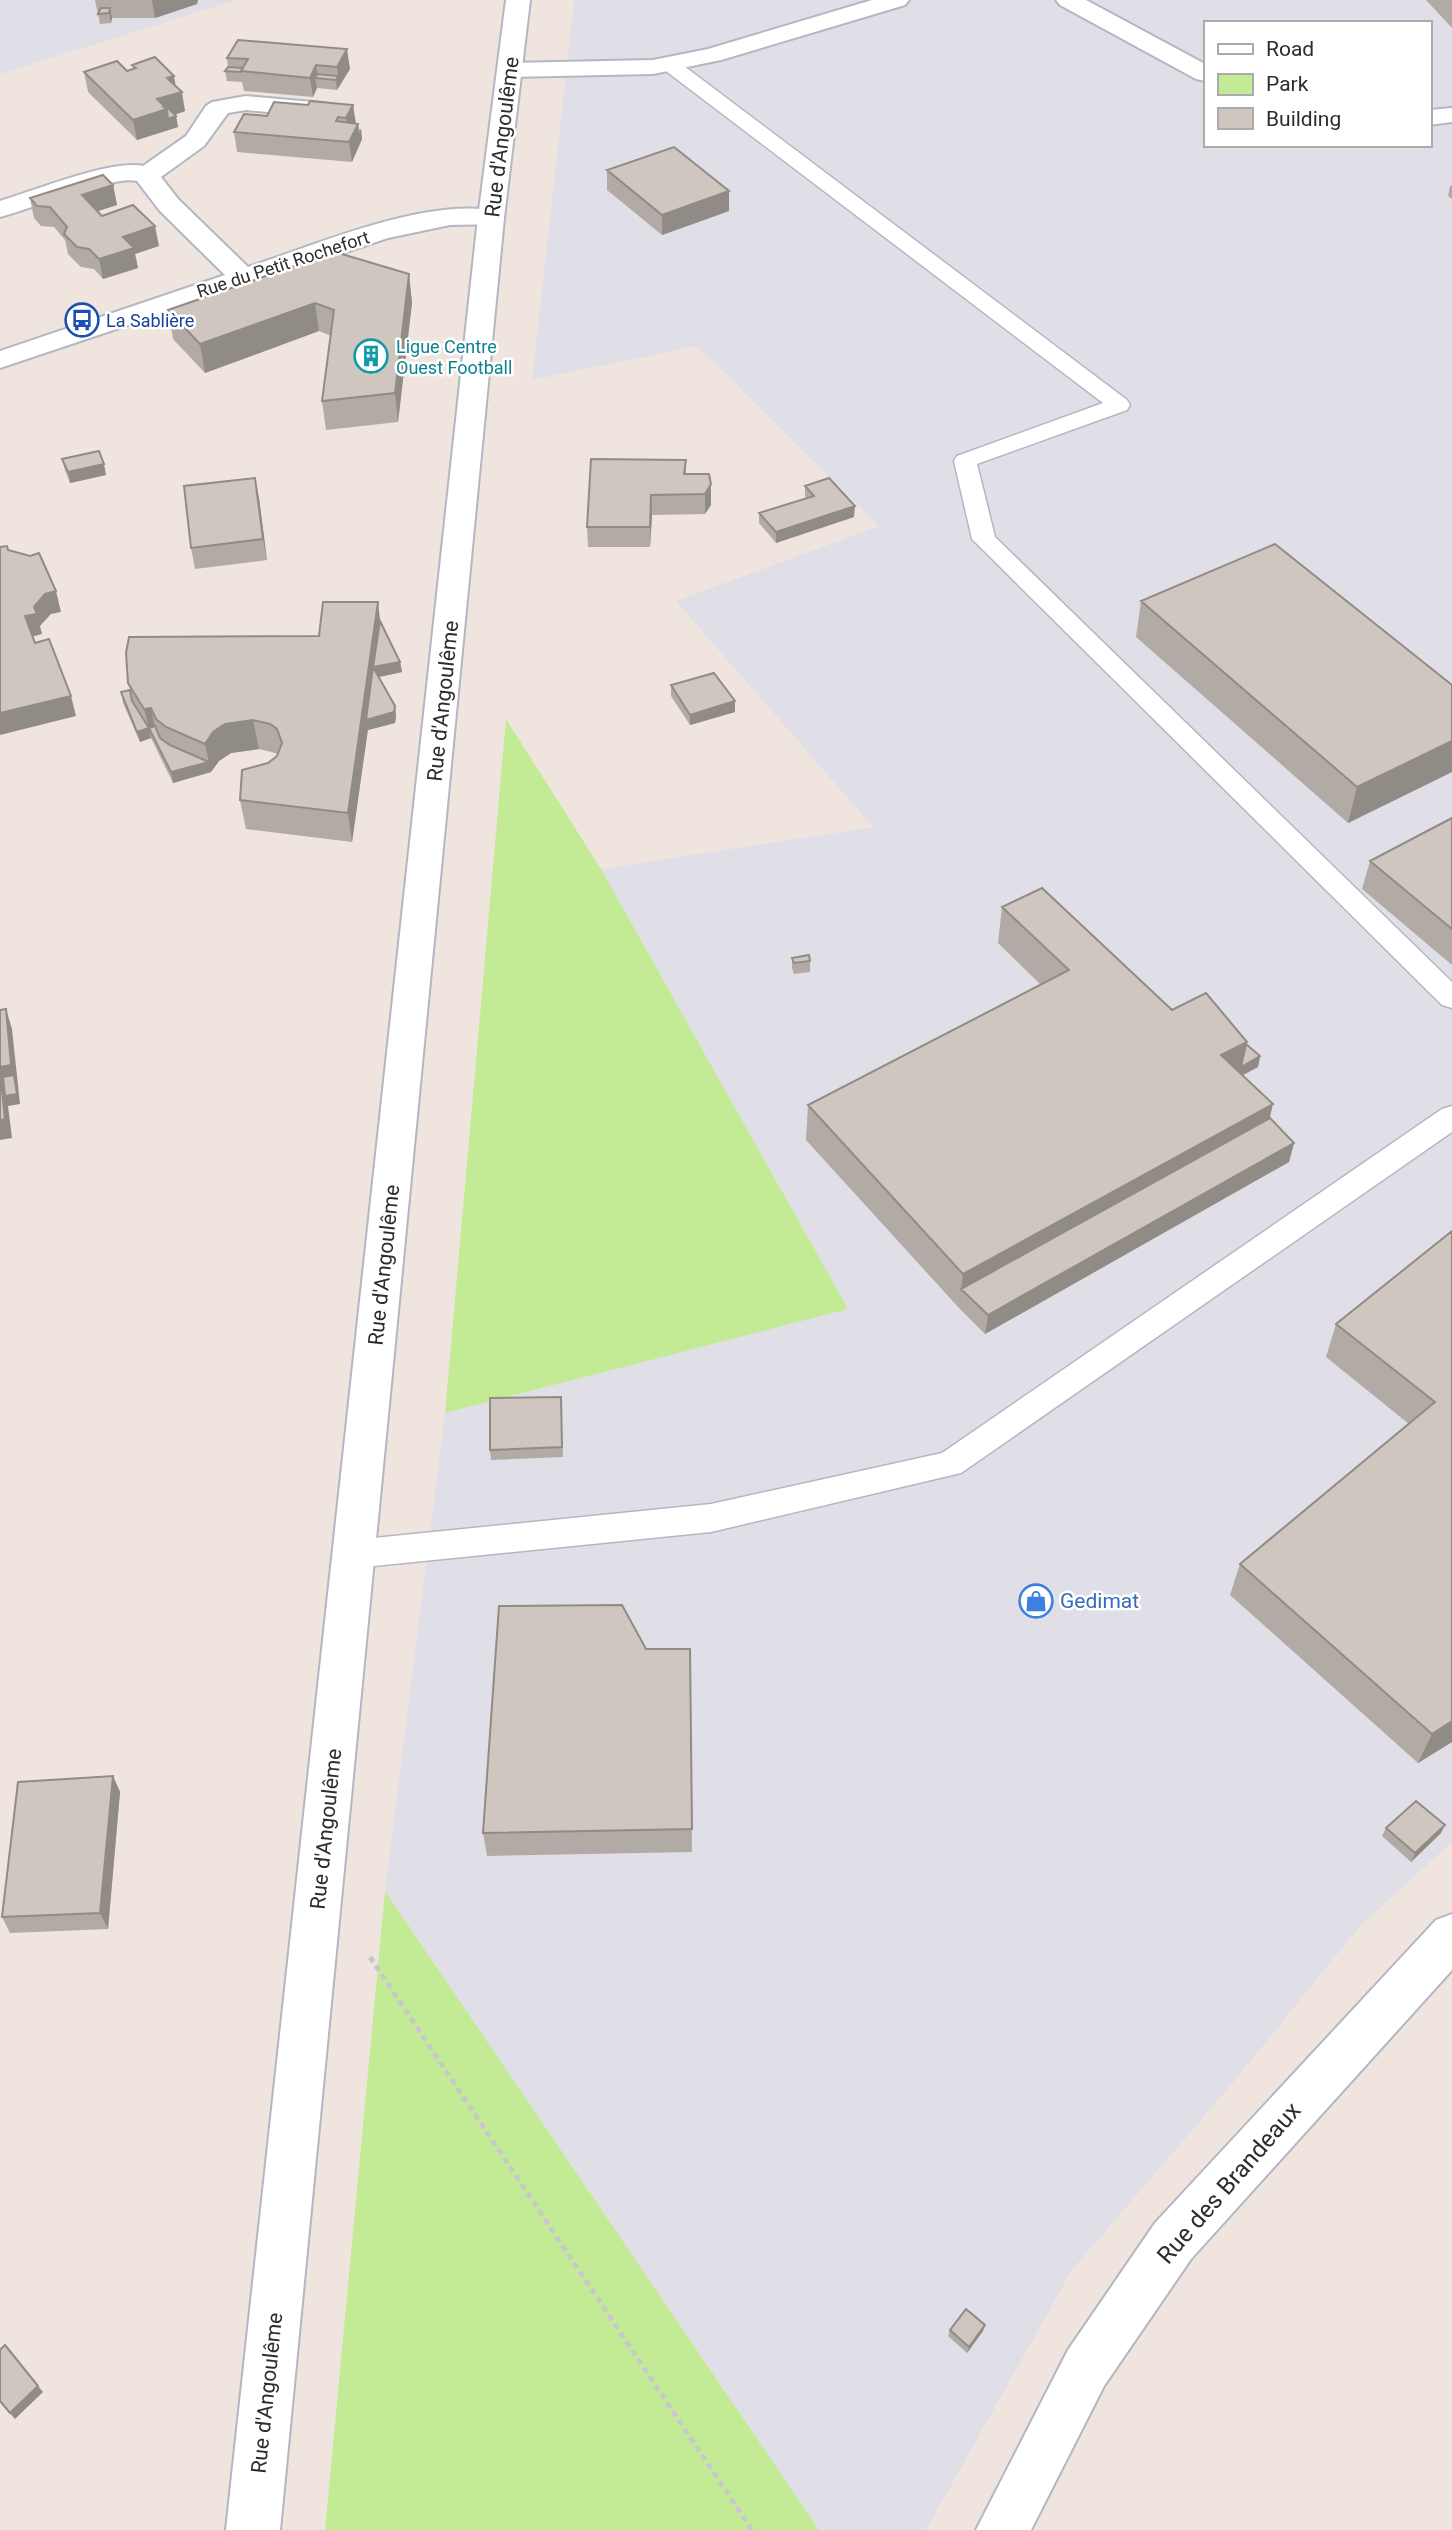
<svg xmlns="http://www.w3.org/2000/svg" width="1452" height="2530" viewBox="0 0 1452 2530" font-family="Roboto,sans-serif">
<rect width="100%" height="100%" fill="#efe5de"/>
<path fill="#e0dfe8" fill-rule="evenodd" d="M 0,0 L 236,0 L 0,74 Z
M 574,0 L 1452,0 L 1452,1842 L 1361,1925 L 1231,2085 L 1072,2270 L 926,2530 L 819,2530 L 385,1891 L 445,1413 L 847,1308 L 601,869 L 873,827 L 676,601 L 879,526 L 697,346 L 532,380 ZM 1205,23 L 1429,23 L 1429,145 L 1205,145 Z"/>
<path fill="#c3eb96" d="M 506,719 L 601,869 L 848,1309 L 445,1413 Z
M 385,1891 L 819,2530 L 325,2530 Z"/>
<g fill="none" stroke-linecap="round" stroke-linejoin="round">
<defs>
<path id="lane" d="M 669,58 L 676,60 L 1127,400 L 1130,405 L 1127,410 L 977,464 L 995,537 L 1452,982 L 1452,1008 L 1442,1005 L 972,539 L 954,461 L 957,456 L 1103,403 L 662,68 L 660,64 L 662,60 Z
M 1452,1106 L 1452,1132 L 961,1473 L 711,1532 L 354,1568 L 343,1564 L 338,1554 L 343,1544 L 354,1540 L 711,1504 L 942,1453 L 1442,1109 Z"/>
<path id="street" d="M 872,0 L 909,0 L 905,5 L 721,60 L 653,74 L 510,77 L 501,75 L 498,70 L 501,65 L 510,63 L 653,60 L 708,49 Z
M 1056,0 L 1086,0 L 1205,64 L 1205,81 L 1196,79 L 1060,5 Z
M 246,96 L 324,103 L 333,105 L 336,110 L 333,115 L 324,117 L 246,110 L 228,113 L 204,146 L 161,177 L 178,199 L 248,267 C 316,245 430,195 500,212 L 504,218 L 500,224 L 450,225 L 388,238 L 0,368 L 0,351 L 225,275 L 160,211 L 137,181 C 113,175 29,210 0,217 L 0,201 C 33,191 112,159 143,166 L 186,136 L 206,106 L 212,102 Z
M 1452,108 L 1452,122 L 1429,125 L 1429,110 Z
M 1452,1914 L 1452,1970 L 1191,2259 L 1104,2386 L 1031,2530 L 976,2530 L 1068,2350 L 1155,2223 L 1436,1920 Z"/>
<path id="secondary" d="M 506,0 L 530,0 L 504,218 L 280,2530 L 226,2530 L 478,218 Z"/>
</defs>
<use href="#lane" stroke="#b2b7c2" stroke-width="3"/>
<use href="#street" stroke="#b2b7c2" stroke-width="4"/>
<use href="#secondary" stroke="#b2b7c2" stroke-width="4"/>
<path stroke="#c8c8c8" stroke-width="5" stroke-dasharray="6 4.5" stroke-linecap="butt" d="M 370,1957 L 752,2530"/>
<use href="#lane" fill="#fff" fill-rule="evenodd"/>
<use href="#street" fill="#fff" fill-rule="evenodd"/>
<use href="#secondary" fill="#fff" fill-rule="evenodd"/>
</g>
<path fill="#b2aaa4" d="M 95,0 L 198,0 L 197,4 L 155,18 L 112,18 L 111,23 L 100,24 Z
M 1426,0 L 1452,0 L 1452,28 Z
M 238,40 L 350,69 L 337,90 L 317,88 L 313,97 L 244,91 L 242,82 L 227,81 L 225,71 L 228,67 L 227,58 Z
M 132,65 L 176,86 L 185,111 L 175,115 L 176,116 L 178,127 L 137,140 L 88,92 L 84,72 L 125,69 L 130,70 L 133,69 Z
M 308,105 L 353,105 L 355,123 L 358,124 L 359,129 L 361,129 L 362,139 L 352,162 L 237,152 L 234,132 L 267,116 Z
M 607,170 L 729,191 L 729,211 L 662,235 L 607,190 Z
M 113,185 L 117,205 L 97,211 L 102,216 L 159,246 L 135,254 L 138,268 L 103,279 L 94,269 L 81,267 L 68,254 L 65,240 L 54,227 L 41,226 L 34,218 L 30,198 Z
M 1452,185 L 1452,199 L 1448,196 L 1450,186 Z
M 409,274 L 412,303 L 398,422 L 326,430 L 322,401 L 331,336 L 319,331 L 205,373 L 173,339 L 168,310 Z
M 62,459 L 106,475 L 70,483 L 65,470 Z
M 686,460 L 686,474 L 711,484 L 711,505 L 705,514 L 652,515 L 650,547 L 588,547 L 587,527 Z
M 805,486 L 854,517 L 776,543 L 759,523 L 759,513 L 806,498 L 805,496 Z
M 259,498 L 267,560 L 195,569 L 191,548 Z
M 1141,601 L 1452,685 L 1452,772 L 1348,823 L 1136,637 Z
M 378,602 L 380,621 L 400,662 L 402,672 L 378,677 L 395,706 L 396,717 L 395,723 L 368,730 L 368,729 L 352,842 L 246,829 L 240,800 L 268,763 L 277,756 L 277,754 L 275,753 L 259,749 L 231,753 L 219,761 L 211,772 L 173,783 L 151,738 L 140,742 L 123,703 L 121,692 L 130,690 L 128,683 L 319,636 Z
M 671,685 L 735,701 L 735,712 L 690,725 L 671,696 Z
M 1452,818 L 1452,965 L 1362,889 L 1370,861 Z
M 1002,907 L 1172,1010 L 1247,1042 L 1246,1044 L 1260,1056 L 1258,1067 L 1243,1075 L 1270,1118 L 1294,1143 L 1289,1162 L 985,1334 L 959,1308 L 806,1140 L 808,1105 L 1041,985 L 998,943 Z
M 792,958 L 810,961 L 810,972 L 794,974 L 792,968 Z
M 1452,1231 L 1452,1742 L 1418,1763 L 1230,1595 L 1240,1564 L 1409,1424 L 1326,1357 L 1336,1324 Z
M 561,1397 L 563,1457 L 491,1460 L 490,1450 Z
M 690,1649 L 692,1852 L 487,1856 L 483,1833 Z
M 113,1776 L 120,1792 L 108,1929 L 10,1933 L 2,1917 Z
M 1386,1828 L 1441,1833 L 1411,1862 L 1382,1836 Z
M 950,2330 L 983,2331 L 967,2353 L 948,2336 Z"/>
<path fill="#918b86" d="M 152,0 L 198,0 L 197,4 L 155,18 Z
M 110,8 L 112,18 L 111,23 L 109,13 Z
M 347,49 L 350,69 L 337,90 L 336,80 L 338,76 L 337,67 Z
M 316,65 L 318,78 L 315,78 L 317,88 L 313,97 L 310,78 Z
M 174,76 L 177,93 L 182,92 L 185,111 L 168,117 L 176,116 L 178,127 L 137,140 L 133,120 L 157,99 L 167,78 Z
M 353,105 L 356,124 L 348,132 L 346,118 Z
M 358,124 L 359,133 L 361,129 L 362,139 L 352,162 L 349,142 Z
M 113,185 L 117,205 L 86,215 L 82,195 Z
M 729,191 L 729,211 L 662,235 L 662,215 Z
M 155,226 L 159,246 L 135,254 L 138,268 L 103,279 L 99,259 L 123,237 Z
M 409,274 L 412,303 L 398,422 L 395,393 Z
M 315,303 L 319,331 L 205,373 L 200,344 Z
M 104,464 L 106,475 L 70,483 L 68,472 Z
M 255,478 L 259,498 L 267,560 L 263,539 Z
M 711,484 L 711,505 L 705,514 L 705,494 Z
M 651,495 L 652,515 L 650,547 L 650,527 Z
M 855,506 L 854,517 L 776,543 L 776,532 Z
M 56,591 L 61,612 L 51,614 L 40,626 L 42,634 L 31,637 L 25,616 L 45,594 Z
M 378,602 L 381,631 L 400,662 L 402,672 L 375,678 L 395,706 L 396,717 L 395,723 L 368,730 L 368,729 L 352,842 L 348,813 Z
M 71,696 L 76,716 L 0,735 L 0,713 Z
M 735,701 L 735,712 L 690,725 L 690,715 Z
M 151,708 L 157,737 L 149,728 L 144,709 Z
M 253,720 L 259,749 L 231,753 L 219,761 L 211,772 L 205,744 L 213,732 L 225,724 Z
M 149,728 L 151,738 L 140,742 L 137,732 Z
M 1452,741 L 1452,772 L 1348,823 L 1357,787 Z
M 209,762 L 211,772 L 173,783 L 171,772 Z
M 6,1009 L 12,1029 L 20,1104 L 8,1106 L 12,1138 L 0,1140 L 0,1067 Z
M 1247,1042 L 1241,1067 L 1260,1056 L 1258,1067 L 1214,1090 L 1221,1055 Z
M 1273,1104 L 1265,1138 L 961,1289 L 959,1308 L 963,1274 Z
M 1294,1143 L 1289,1162 L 985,1334 L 988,1315 Z
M 1452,1721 L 1452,1742 L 1418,1763 L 1432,1734 Z
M 113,1776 L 120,1792 L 108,1929 L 100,1913 Z
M 1445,1825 L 1441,1833 L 1411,1862 L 1415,1853 Z
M 985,2325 L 983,2331 L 967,2353 L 969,2347 Z
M 38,2386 L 43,2392 L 15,2419 L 10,2413 Z"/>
<path fill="#cfc6bf" stroke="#918b86" stroke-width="2" d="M 101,8 L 110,8 L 109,13 L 98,14 Z
M 238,40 L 347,49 L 337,67 L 316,65 L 310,78 L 241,71 L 248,59 L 227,58 Z
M 155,57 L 174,76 L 167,78 L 182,92 L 157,99 L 167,109 L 133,120 L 84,72 L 117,61 L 127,71 L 136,68 L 132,65 Z
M 228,67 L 243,68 L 241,72 L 225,71 Z
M 317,74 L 338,76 L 336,80 L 315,78 Z
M 310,101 L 353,105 L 346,118 L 338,117 L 336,121 L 358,124 L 349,142 L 234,132 L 244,114 L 267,116 L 274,102 L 308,105 Z
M 164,107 L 167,107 L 176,116 L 168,119 L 167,109 Z
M 674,147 L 729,191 L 662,215 L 607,170 Z
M 103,175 L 113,185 L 82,195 L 102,216 L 133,205 L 155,226 L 123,237 L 134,248 L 99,259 L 89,249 L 77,247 L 64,234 L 67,227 L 50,207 L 37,206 L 30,198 Z
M 335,252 L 409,274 L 395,393 L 322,401 L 334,310 L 315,303 L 200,344 L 168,310 Z
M 99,451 L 104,464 L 68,472 L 62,459 Z
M 591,459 L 686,460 L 684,474 L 709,474 L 711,484 L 705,494 L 651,495 L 650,527 L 587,527 Z
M 255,478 L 263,539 L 191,548 L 184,486 Z
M 829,478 L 855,506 L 776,532 L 759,513 L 814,496 L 805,486 Z
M 1275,544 L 1452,685 L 1452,741 L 1357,787 L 1141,601 Z
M 7,546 L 8,550 L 30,556 L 39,553 L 56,591 L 45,594 L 34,607 L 37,614 L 25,616 L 35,643 L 49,639 L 71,696 L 0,713 L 0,547 Z
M 323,602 L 378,602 L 348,813 L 240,800 L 242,770 L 268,763 L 277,756 L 282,743 L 277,729 L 270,724 L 253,720 L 225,724 L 213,732 L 205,744 L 166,727 L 156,719 L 151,708 L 144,709 L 128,683 L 126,653 L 129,637 L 319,636 Z
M 380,621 L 400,662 L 373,667 Z
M 373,667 L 395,706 L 394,712 L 366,720 Z
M 714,673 L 735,701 L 690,715 L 671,685 Z
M 130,690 L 132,701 L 149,728 L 137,732 L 121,692 Z
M 155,726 L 160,738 L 170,745 L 209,762 L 171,772 L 149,728 Z
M 1452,818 L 1452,929 L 1370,861 Z
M 1042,888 L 1172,1010 L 1206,993 L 1247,1042 L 1221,1055 L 1273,1104 L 963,1274 L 808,1105 L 1069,970 L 1002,907 Z
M 809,955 L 810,961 L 794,963 L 792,958 Z
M 6,1009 L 11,1065 L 0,1067 L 0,1010 Z
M 1246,1044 L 1260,1056 L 1241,1067 Z
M 0,1071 L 5,1119 L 0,1120 Z
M 14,1075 L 17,1094 L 5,1096 L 3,1077 Z
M 1270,1118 L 1294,1143 L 988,1315 L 961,1289 Z
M 1452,1231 L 1452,1721 L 1432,1734 L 1240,1564 L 1435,1402 L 1336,1324 Z
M 561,1397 L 562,1447 L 490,1450 L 490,1398 Z
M 622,1605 L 646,1649 L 690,1649 L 692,1829 L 483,1833 L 499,1606 Z
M 113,1776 L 100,1913 L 2,1917 L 18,1782 Z
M 1416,1801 L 1445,1825 L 1415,1853 L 1386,1828 Z
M 966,2309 L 985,2325 L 969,2347 L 950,2330 Z
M 5,2345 L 38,2386 L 10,2413 L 0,2401 L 0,2350 Z"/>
<defs>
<symbol id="bus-ring" viewBox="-11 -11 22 22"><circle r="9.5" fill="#fff" stroke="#1a4fb4" stroke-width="1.5"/><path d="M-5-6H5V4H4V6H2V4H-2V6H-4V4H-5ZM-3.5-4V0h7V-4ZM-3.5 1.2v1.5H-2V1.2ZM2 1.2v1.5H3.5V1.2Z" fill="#1a4fb4"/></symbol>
<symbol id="building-ring" viewBox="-11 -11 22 22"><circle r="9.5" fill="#fff" stroke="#0f9aa8" stroke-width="1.5"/><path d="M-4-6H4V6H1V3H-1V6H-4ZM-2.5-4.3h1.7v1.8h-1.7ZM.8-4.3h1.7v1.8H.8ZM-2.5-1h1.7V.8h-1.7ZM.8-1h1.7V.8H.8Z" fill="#0f9aa8"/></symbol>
<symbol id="shop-ring" viewBox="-11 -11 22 22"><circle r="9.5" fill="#fff" stroke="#3f7fe0" stroke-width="1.5"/><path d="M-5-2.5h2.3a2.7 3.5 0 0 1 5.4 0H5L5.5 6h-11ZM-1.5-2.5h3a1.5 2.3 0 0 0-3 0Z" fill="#3f7fe0"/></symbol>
</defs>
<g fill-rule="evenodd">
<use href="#bus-ring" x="63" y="301" width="38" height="38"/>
<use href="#building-ring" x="352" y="337" width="38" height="38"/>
<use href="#shop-ring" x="1017" y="1582" width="38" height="38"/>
</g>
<g text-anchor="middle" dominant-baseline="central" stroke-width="5" stroke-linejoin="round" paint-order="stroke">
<g font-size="18" fill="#2d2d2d" stroke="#fff">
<text transform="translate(283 264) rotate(-18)">Rue du Petit Rochefort</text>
</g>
<g font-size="18" fill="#164399" stroke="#fff" text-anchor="start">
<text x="106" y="320">La Sablière</text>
</g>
<g font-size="18" fill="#0d838f" stroke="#fff" text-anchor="start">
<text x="396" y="346">Ligue Centre<tspan x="396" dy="21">Ouest Football</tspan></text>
</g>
<g font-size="21" fill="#2d2d2d" stroke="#fff">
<text transform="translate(502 137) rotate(-83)">Rue d'Angoulême</text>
<text transform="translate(443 701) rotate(-84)">Rue d'Angoulême</text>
<text transform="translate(384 1265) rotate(-84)">Rue d'Angoulême</text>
<text transform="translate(326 1829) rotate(-84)">Rue d'Angoulême</text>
<text transform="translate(267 2393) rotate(-84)">Rue d'Angoulême</text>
</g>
<g font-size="21" fill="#366cbe" stroke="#fff" text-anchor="start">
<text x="1060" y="1601">Gedimat</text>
</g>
<g font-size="24" fill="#2d2d2d" stroke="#fff">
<text transform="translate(1229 2183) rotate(-49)">Rue des Brandeaux</text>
</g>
</g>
<rect x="1204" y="21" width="228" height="126" fill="#ffffff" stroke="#ababab" stroke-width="2"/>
<rect x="1218" y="44" width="35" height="10" fill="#ffffff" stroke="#ababab" stroke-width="2"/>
<text x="1266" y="56" font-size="21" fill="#2d2d2d">Road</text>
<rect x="1218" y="74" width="35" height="21" fill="#c3eb96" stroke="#ababab" stroke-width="2"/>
<text x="1266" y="91" font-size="21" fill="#2d2d2d">Park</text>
<rect x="1218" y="108" width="35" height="21" fill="#cfc6bf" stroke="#ababab" stroke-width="2"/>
<text x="1266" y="126" font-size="21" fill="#2d2d2d">Building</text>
</svg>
